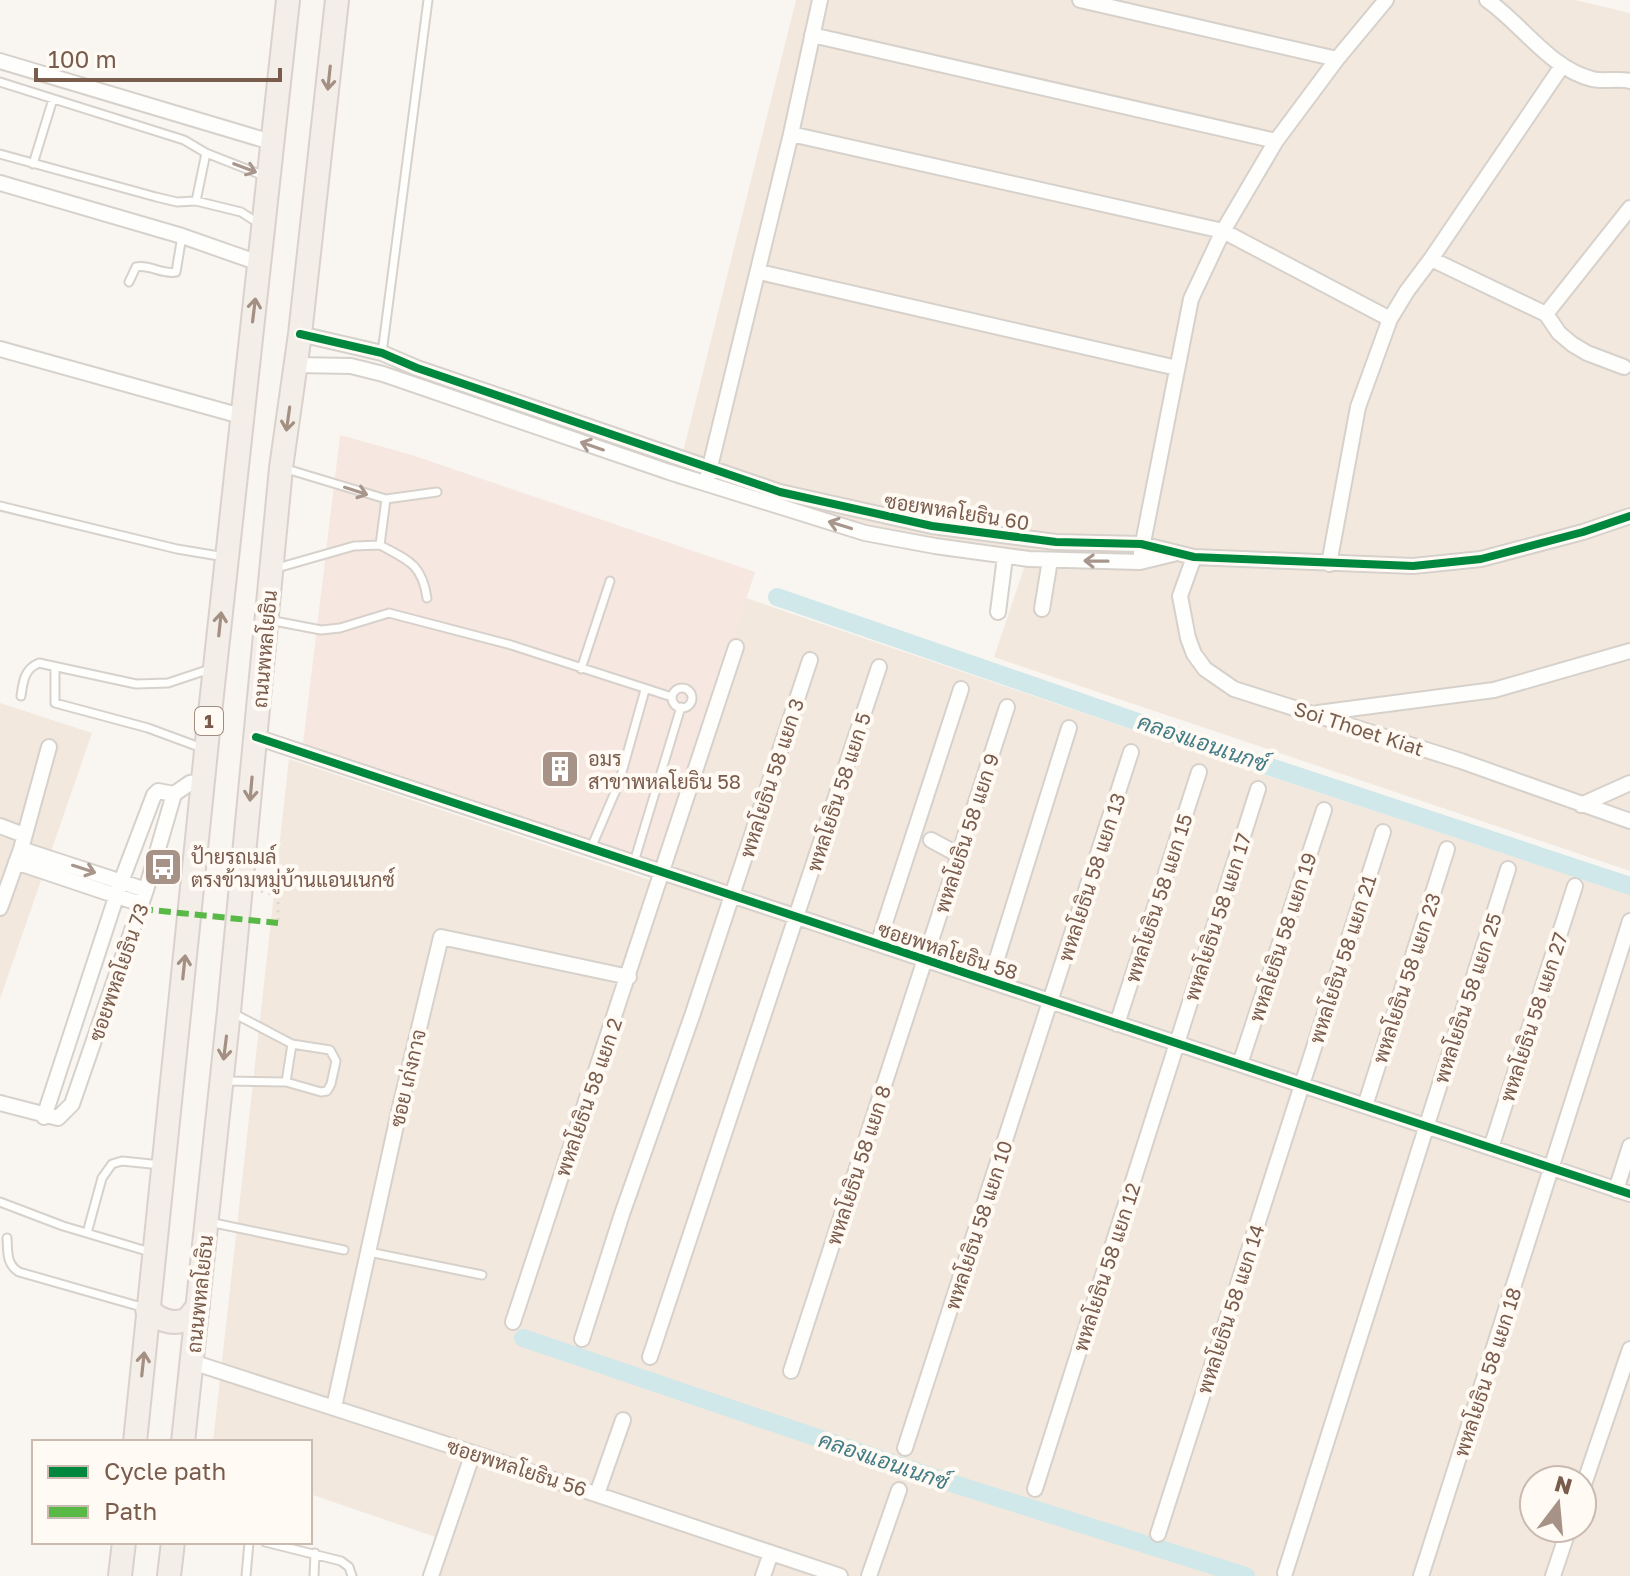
<svg xmlns="http://www.w3.org/2000/svg" width="1630" height="1576" viewBox="0 0 1630 1576" font-family="'Golos Text',Sarabun,sans-serif">
<rect width="100%" height="100%" fill="#f9f5f0"/>
<path fill="#f2e8de" fill-rule="evenodd" d="M 796,0 L 1575,0 L 1630,13 L 1630,871 L 994,657 L 1027,559 L 946,557 L 675,484 Z
M 746,598 L 1259,773 L 1630,895 L 1630,1576 L 436,1576 L 447,1541 L 310,1494 L 310,1442 L 213,1442 L 289,759 L 653,881 ZM 1534,1480 L 1582,1480 L 1582,1528 L 1534,1528 Z
M 0,703 L 92,733 L 0,999 Z"/>
<path fill="#f6e8e1" d="M 340,435 L 412,455 L 755,572 L 660,864 L 303,744 Z"/>
<g fill="none" stroke-linecap="round" stroke-linejoin="round">
<path stroke="#d0e8ea" stroke-width="18" d="M 777,597 L 1216,749 L 1630,886
M 523,1338 L 951,1483 L 1246,1576"/>
<defs>
<path id="lane" d="M 0,82 L 184,140 L 206,153
M 0,154 L 156,197 L 177,202 L 196,201
M 33,164 L 53,99
M 258,223 L 241,212 L 196,201 L 206,153 L 267,177
M 129,282 L 136,267 C 150,264 162,275 176,272 L 182,236
M 382,353 L 428,0
M 386,499 L 437,492
M 0,506 L 177,549 L 225,557
M 380,545 C 408,560 422,564 427,598
M 277,568 L 354,546 L 380,545 L 386,499 L 283,468
M 269,620 L 321,630 L 340,628 L 389,613 L 511,645 L 672,697
M 55,667 L 55,703 L 148,728 L 202,748
M 581,669 L 610,581
M672 698a10 10 0 1 1 20 0a10 10 0 1 1-20 0Z
M 21,696 C 23,682 24,669 39,663 L 136,684 L 168,683 L 210,669
M 591,848 L 619,783 L 645,690
M 634,862 L 681,707
M 225,1081 L 286,1082 L 292,1044 L 231,1012
M 286,1082 L 321,1092 L 327,1091 L 331,1084 L 336,1061 L 330,1050 L 292,1044
M 0,1202 L 63,1226 L 150,1252
M 209,1222 L 344,1250
M 87,1233 L 102,1178 L 112,1164 L 122,1161 L 161,1165
M 7,1238 C 8,1252 6,1264 19,1272 L 145,1308
M 369,1252 L 482,1275
M 265,1542 L 341,1561 L 349,1567 L 352,1576
M 246,1576 L 249,1542
M 314,1576 L 315,1553"/>
<path id="street" d="M 1080,0 L 1337,59
M 1487,0 C 1522,24 1549,68 1592,79 C 1604,82 1618,78 1630,81
M 812,35 L 1276,141
M 0,61 L 271,142
M 791,134 L 1223,231 L 1390,319
M 0,183 L 182,236 L 259,263
M 1431,259 L 1546,314 L 1559,333 L 1572,344 L 1587,353 L 1624,367
M 759,272 L 1177,368
M 1546,314 L 1630,208
M 300,334 L 382,353 L 417,368 L 780,492 L 932,526 L 1056,542 L 1141,544 L 1194,557 L 1413,566 L 1481,559 L 1583,532 L 1630,516
M 0,349 L 241,416
M 295,365 L 351,366 L 383,374 L 669,472 L 865,533 L 935,546 L 1029,559 L 1140,562 L 1173,554
M 708,475 L 791,134 L 820,0
M 1141,553 L 1191,299 L 1223,231 L 1276,141 L 1337,59 L 1386,0
M 1194,557 L 1180,596 L 1188,638 L 1194,654 L 1205,669 L 1234,689 L 1461,761 L 1630,821
M 1329,564 L 1358,407 L 1390,319 L 1407,291 L 1431,259 L 1562,66
M 1042,609 L 1050,560
M 998,612 L 1005,557
M 1318,713 L 1494,690 L 1630,651
M 256,737 L 1630,1194
M 1581,805 L 1630,783
M 0,826 L 24,835
M 931,840 L 959,855
M 21,849 L 146,890
M 16,862 L 141,904
M 0,908 L 21,849 L 49,747
M 878,944 L 961,689
M 990,981 L 1069,728
M 1117,1024 L 1199,772
M 1240,1064 L 1324,810
M 0,1103 L 58,1118 L 72,1104 L 146,890 L 174,794 L 190,783 L 204,781
M 1365,1106 L 1447,849
M 44,1117 L 121,882 L 154,795 L 158,791 L 174,794
M 1491,1148 L 1575,886
M 1616,1190 L 1630,1146
M 513,1322 L 736,647
M 582,1339 L 622,1214 L 692,1016 L 810,660
M 650,1357 L 879,667
M 192,1362 L 473,1453 L 840,1576
M 791,1371 L 1007,707
M 334,1407 L 400,1107 L 441,937 L 629,977
M 905,1448 L 1131,752
M 1035,1489 L 1258,789
M 1582,1490 L 1630,1349
M 597,1494 L 623,1420
M 1158,1534 L 1383,832
M 1285,1573 L 1508,869
M 431,1576 L 473,1453
M 763,1576 L 771,1553
M 869,1576 L 899,1490
M 1421,1576 L 1630,921
M 1553,1576 L 1569,1528"/>
<path id="primary" d="M 147,1309 C 160,1320 170,1325 187,1320 L 198,1306
M 135,1442 L 209,722 L 288,0
M 183,1442 L 229,1011 L 281,468 L 300,334 L 337,0
M 120,1576 L 124,1542
M 169,1576 L 173,1542"/>
</defs>
<use href="#lane" stroke="#d7d1cb" stroke-width="11"/>
<use href="#street" stroke="#d7d1cb" stroke-width="18"/>
<use href="#primary" stroke="#dad1cc" stroke-width="26"/>
<path stroke="#dcd5d0" stroke-width="3" stroke-dasharray="2 6" stroke-linecap="butt" d="M 261,891 L 278,896 L 278,923"/>
<use href="#lane" stroke="#fefefd" stroke-width="7"/>
<use href="#street" stroke="#fefefd" stroke-width="14"/>
<use href="#primary" stroke="#f3eee8" stroke-width="22"/>
<path stroke="#58b947" stroke-width="6" stroke-dasharray="12 6" stroke-linecap="butt" d="M 141,909 L 278,923"/>
<defs>
<path id="cycleway" d="M 300,334 L 382,353 L 417,368 L 780,492 L 932,526 L 1056,542 L 1141,544 L 1194,557 L 1413,566 L 1481,559 L 1583,532 L 1630,516
M 256,737 L 1630,1194"/>
</defs>
<use href="#cycleway" stroke="#fffaf3" stroke-width="13"/>
<use href="#cycleway" stroke="#00873e" stroke-width="8"/>
</g>
<defs><path id="oneway-shaft" d="M-6 0H5M1.5-3L5.5 0L1.5 3" fill="none" stroke-width="1.6" stroke-linecap="round" stroke-linejoin="round" transform="scale(2)"/></defs>
<g stroke="#a48f83">
<use href="#oneway-shaft" transform="translate(329 78) rotate(96)"/>
<use href="#oneway-shaft" transform="translate(254 310) rotate(-83)"/>
<use href="#oneway-shaft" transform="translate(288 419) rotate(98)"/>
<use href="#oneway-shaft" transform="translate(220 624) rotate(-84)"/>
<use href="#oneway-shaft" transform="translate(251 789) rotate(95)"/>
<use href="#oneway-shaft" transform="translate(184 967) rotate(-84)"/>
<use href="#oneway-shaft" transform="translate(225 1048) rotate(97)"/>
<use href="#oneway-shaft" transform="translate(143 1364) rotate(-84)"/>
</g>
<g stroke="#a8958b">
<use href="#oneway-shaft" transform="translate(245 168) rotate(21)"/>
<use href="#oneway-shaft" transform="translate(592 446) rotate(-161)"/>
<use href="#oneway-shaft" transform="translate(356 491) rotate(18)"/>
<use href="#oneway-shaft" transform="translate(840 525) rotate(-163)"/>
<use href="#oneway-shaft" transform="translate(1096 561) rotate(-179)"/>
<use href="#oneway-shaft" transform="translate(84 869) rotate(18)"/>
</g>
<defs>
<symbol id="building-square" viewBox="-11 -11 22 22"><rect x="-9" y="-9" width="18" height="18" rx="4" fill="#a69286" stroke="#fffaf3"/><path d="M-4-6H4V6H1V3H-1V6H-4ZM-2.5-4.3h1.7v1.8h-1.7ZM.8-4.3h1.7v1.8H.8ZM-2.5-1h1.7V.8h-1.7ZM.8-1h1.7V.8H.8Z" fill="#fff"/></symbol>
<symbol id="bus-square" viewBox="-11 -11 22 22"><rect x="-9" y="-9" width="18" height="18" rx="4" fill="#a69286" stroke="#fffaf3"/><path d="M-5-6H5V4H4V6H2V4H-2V6H-4V4H-5ZM-3.5-4V0h7V-4ZM-3.5 1.2v1.5H-2V1.2ZM2 1.2v1.5H3.5V1.2Z" fill="#fff"/></symbol>
</defs>
<g fill-rule="evenodd">
<use href="#building-square" x="538" y="747" width="44" height="44"/>
<use href="#bus-square" x="141" y="845" width="44" height="44"/>
</g>
<g text-anchor="middle" dominant-baseline="central" stroke-width="8" stroke-linejoin="round" paint-order="stroke">
<rect fill="#fffaf3" stroke="#a28b7f" stroke-width="2" x="195" y="707" width="28" height="28" rx="6"/>
<g font-size="18" font-weight="bold" fill="#7a5c4d">
<text x="209" y="721">1</text>
</g>
<g font-size="20" fill="#7a5c4d" stroke="#fffaf3">
<text transform="translate(957 511) rotate(9)">ซอยพหลโยธิน 60</text>
<text transform="translate(264 649) rotate(-85)">ถนนพหลโยธิน</text>
<text transform="translate(1359 728) rotate(18)">Soi Thoet Kiat</text>
<text transform="translate(771 778) rotate(-72)">พหลโยธิน 58 แยก 3</text>
<text transform="translate(838 792) rotate(-72)">พหลโยธิน 58 แยก 5</text>
<text transform="translate(966 833) rotate(-72)">พหลโยธิน 58 แยก 9</text>
<text transform="translate(1091 877) rotate(-72)">พหลโยธิน 58 แยก 13</text>
<text transform="translate(1158 898) rotate(-72)">พหลโยธิน 58 แยก 15</text>
<text transform="translate(1217 917) rotate(-72)">พหลโยธิน 58 แยก 17</text>
<text transform="translate(1282 937) rotate(-72)">พหลโยธิน 58 แยก 19</text>
<text transform="translate(948 950) rotate(18)">ซอยพหลโยธิน 58</text>
<text transform="translate(1342 959) rotate(-72)">พหลโยธิน 58 แยก 21</text>
<text transform="translate(118 972) rotate(-71)">ซอยพหลโยธิน 73</text>
<text transform="translate(1406 978) rotate(-72)">พหลโยธิน 58 แยก 23</text>
<text transform="translate(1467 998) rotate(-72)">พหลโยธิน 58 แยก 25</text>
<text transform="translate(1533 1017) rotate(-72)">พหลโยธิน 58 แยก 27</text>
<text transform="translate(407 1078) rotate(-77)">ซอย เก่งกาจ</text>
<text transform="translate(588 1097) rotate(-71)">พหลโยธิน 58 แยก 2</text>
<text transform="translate(858 1165) rotate(-72)">พหลโยธิน 58 แยก 8</text>
<text transform="translate(978 1225) rotate(-72)">พหลโยธิน 58 แยก 10</text>
<text transform="translate(1106 1267) rotate(-72)">พหลโยธิน 58 แยก 12</text>
<text transform="translate(199 1294) rotate(-84)">ถนนพหลโยธิน</text>
<text transform="translate(1230 1309) rotate(-72)">พหลโยธิน 58 แยก 14</text>
<text transform="translate(1487 1372) rotate(-72)">พหลโยธิน 58 แยก 18</text>
<text transform="translate(517 1467) rotate(18)">ซอยพหลโยธิน 56</text>
</g>
<g font-size="20" fill="#7a5c4d" stroke="#fffaf3" text-anchor="start">
<text x="588" y="758">อมร<tspan x="588" dy="23">สาขาพหลโยธิน 58</tspan></text>
<text x="191" y="856">ป้ายรถเมล์<tspan x="191" dy="23">ตรงข้ามหมู่บ้านแอนเนกซ์</tspan></text>
</g>
<g font-size="22" font-style="italic" fill="#437c86" stroke="#fffaf3">
<text transform="translate(1203 742) rotate(19)">คลองแอนเนกซ์</text>
<text transform="translate(884 1460) rotate(19)">คลองแอนเนกซ์</text>
</g>
</g>
<rect x="32" y="1440" width="280" height="104" fill="#fffaf3" stroke="#cabbb1" stroke-width="2"/>
<rect x="48" y="1466" width="40" height="12" fill="#00873e" stroke="#cabbb1" stroke-width="2"/>
<text x="104" y="1480" font-size="24" fill="#7a5c4d">Cycle path</text>
<rect x="48" y="1506" width="40" height="12" fill="#58b947" stroke="#cabbb1" stroke-width="2"/>
<text x="104" y="1520" font-size="24" fill="#7a5c4d">Path</text>
<g transform="translate(1558 1504) rotate(16)"><circle r="38" fill="#fffaf3" stroke="#cabbb1" stroke-width="2"/>
<path d="M0-6L14 30L0 20L-14 30Z" fill="#a69286"/>
<text y="-12" font-size="22" font-weight="bold" text-anchor="middle" fill="#7a5c4d">N</text>
</g>
<path d="M36 68v12h244v-12" fill="none" stroke="#7a5c4d" stroke-width="4"/>
<text x="48" y="68" font-size="24" fill="#7a5c4d" stroke="#fffaf3" stroke-width="6" paint-order="stroke">100 m</text>
</svg>
